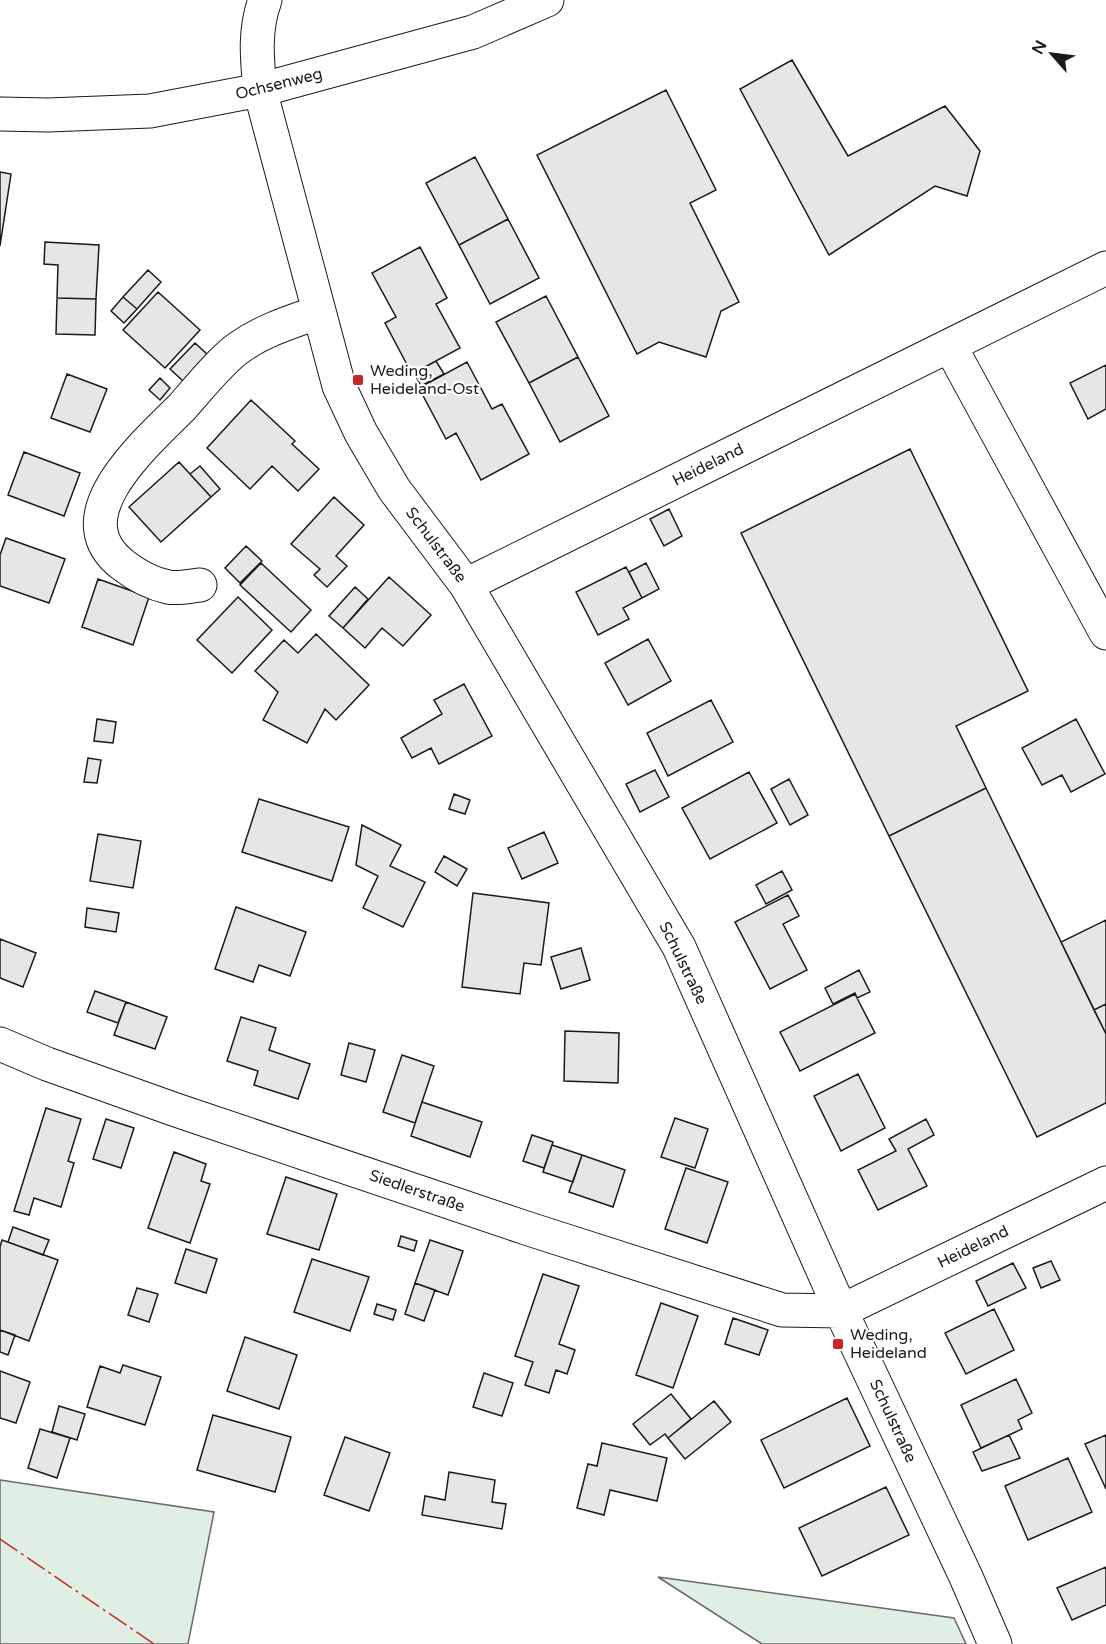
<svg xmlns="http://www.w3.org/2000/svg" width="1106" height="1644" viewBox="0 0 1106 1644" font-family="'Varela Round',sans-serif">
<rect width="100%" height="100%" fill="#fff"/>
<path fill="#e0efe3" stroke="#6a6a6a" stroke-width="1.5" d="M 0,1480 L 214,1512 L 188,1644 L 0,1644 Z
M 658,1577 L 954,1618 L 966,1644 L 762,1644 Z"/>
<path fill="#e6e6e6" stroke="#1a1a1a" stroke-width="1.5" d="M 792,60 L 848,156 L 945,106 L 980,151 L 967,196 L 935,186 L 829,255 L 740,89 Z
M 666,90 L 716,190 L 690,203 L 739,302 L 721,311 L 706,357 L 659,342 L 637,354 L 537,155 Z
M 475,157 L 508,219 L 459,245 L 426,183 Z
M 0,172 L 11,174 L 0,246 Z
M 508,219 L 539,278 L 490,304 L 459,245 Z
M 45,242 L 99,245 L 96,299 L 57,298 L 58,265 L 44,264 Z
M 420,247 L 447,298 L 436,304 L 460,348 L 412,374 L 385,323 L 396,317 L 372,273 Z
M 148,270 L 161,282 L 137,309 L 123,297 Z
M 158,292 L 200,330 L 165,368 L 123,330 Z
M 546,296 L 578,357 L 529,383 L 496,322 Z
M 123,297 L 137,309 L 124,323 L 111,311 Z
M 57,298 L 96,299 L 95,335 L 56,334 Z
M 195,343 L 208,355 L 183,381 L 170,369 Z
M 578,357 L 609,416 L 560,442 L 529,383 Z
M 436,361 L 444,374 L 421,386 L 414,373 Z
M 467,362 L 492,409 L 502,404 L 529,454 L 481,480 L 456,433 L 446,439 L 419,388 Z
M 1106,365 L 1106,409 L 1088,419 L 1070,383 Z
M 67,374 L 107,389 L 90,432 L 51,418 Z
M 160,378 L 170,388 L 160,400 L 149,390 Z
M 251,400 L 295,441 L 292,444 L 319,469 L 298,491 L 272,466 L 250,489 L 207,448 Z
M 910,449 L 1028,691 L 956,726 L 986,788 L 889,836 L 741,533 Z
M 24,452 L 80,473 L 64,516 L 8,495 Z
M 179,462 L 211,497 L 161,542 L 129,507 Z
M 200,466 L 220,489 L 211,497 L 190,474 Z
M 334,497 L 364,525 L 336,556 L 347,566 L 327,587 L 314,575 L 320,569 L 291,544 Z
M 669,509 L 682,536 L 664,546 L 650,519 Z
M 6,538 L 65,559 L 49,603 L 0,586 L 0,555 Z
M 246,546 L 262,561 L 240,583 L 225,568 Z
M 261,563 L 311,610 L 291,632 L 240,585 Z
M 646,563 L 659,589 L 642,598 L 629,572 Z
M 626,567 L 642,598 L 623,608 L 629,619 L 598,635 L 576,592 Z
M 389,577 L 431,615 L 403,646 L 382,628 L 365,648 L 343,628 Z
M 98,579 L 149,597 L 133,645 L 82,627 Z
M 355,587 L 368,599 L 343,628 L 329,616 Z
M 238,597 L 272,630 L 232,673 L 197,640 Z
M 316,634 L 369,685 L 336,720 L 325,709 L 307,743 L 263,720 L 278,692 L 255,671 L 284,640 L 298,653 Z
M 648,639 L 671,681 L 628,705 L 605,663 Z
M 464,684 L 492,736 L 439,764 L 431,748 L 412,758 L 401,738 L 442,714 L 434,700 Z
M 711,700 L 733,742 L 668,776 L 647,733 Z
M 97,719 L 116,722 L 113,743 L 94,741 Z
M 1076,719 L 1105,774 L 1071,792 L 1062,775 L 1042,785 L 1022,748 Z
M 88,758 L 101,760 L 97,783 L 84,782 Z
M 655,770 L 669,797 L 640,812 L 626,784 Z
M 749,772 L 777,823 L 710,859 L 682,808 Z
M 789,779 L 808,815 L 790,825 L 771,789 Z
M 986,788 L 1106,1034 L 1106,1103 L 1037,1137 L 889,836 Z
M 454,794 L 470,800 L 465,814 L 449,809 Z
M 259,799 L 349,827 L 332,881 L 242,852 Z
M 362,825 L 401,845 L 390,866 L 425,882 L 403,927 L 363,908 L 378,876 L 356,865 Z
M 544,832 L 558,863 L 522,879 L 508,848 Z
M 98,834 L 141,841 L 133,888 L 90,881 Z
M 444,856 L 467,869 L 457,886 L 435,872 Z
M 782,871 L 792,890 L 766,904 L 756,885 Z
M 473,893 L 549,903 L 541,965 L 524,963 L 520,994 L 462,987 Z
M 788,895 L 799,916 L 783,924 L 807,970 L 770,989 L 735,922 Z
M 236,907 L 306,932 L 290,976 L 259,965 L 253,982 L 215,969 Z
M 87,908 L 119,913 L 116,932 L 85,927 Z
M 1106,920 L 1106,1004 L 1094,1010 L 1061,942 Z
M 0,939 L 36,953 L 23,987 L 0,978 Z
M 581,948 L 590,980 L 561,989 L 551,957 Z
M 859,970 L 870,992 L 857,998 L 855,993 L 833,1004 L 825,988 Z
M 95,991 L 126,1002 L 118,1023 L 87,1012 Z
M 855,994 L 875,1033 L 800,1071 L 780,1032 Z
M 126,1002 L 167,1017 L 155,1049 L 114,1035 Z
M 1106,1004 L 1106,1034 L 1094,1010 Z
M 241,1017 L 276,1028 L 269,1050 L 310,1064 L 298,1099 L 254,1085 L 258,1071 L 227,1061 Z
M 565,1031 L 619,1033 L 618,1083 L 564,1081 Z
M 349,1043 L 375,1050 L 366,1082 L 341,1075 Z
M 402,1055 L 434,1066 L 415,1123 L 383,1112 Z
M 858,1074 L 885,1128 L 841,1151 L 814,1096 Z
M 422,1102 L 482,1122 L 470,1157 L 411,1136 Z
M 46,1108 L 81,1119 L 68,1161 L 74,1163 L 61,1207 L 34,1198 L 29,1215 L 14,1211 Z
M 675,1118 L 708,1129 L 695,1168 L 661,1157 Z
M 106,1119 L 134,1128 L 121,1168 L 93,1159 Z
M 926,1119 L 934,1135 L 908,1149 L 927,1186 L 878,1210 L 858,1170 L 896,1151 L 889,1139 Z
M 532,1135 L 553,1142 L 544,1168 L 523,1161 Z
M 552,1145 L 582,1155 L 573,1182 L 543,1172 Z
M 174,1152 L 206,1164 L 201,1181 L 210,1184 L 190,1243 L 148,1228 Z
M 582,1155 L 625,1170 L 613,1207 L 569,1192 Z
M 686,1168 L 728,1182 L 707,1243 L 665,1229 Z
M 286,1177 L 337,1194 L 319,1250 L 267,1234 Z
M 13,1227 L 49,1240 L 43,1255 L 8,1242 Z
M 401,1236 L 417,1241 L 414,1251 L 398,1246 Z
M 2,1240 L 58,1260 L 29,1341 L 0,1330 L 0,1247 Z
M 430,1240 L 463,1251 L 448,1295 L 415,1283 Z
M 186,1249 L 217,1259 L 206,1293 L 175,1283 Z
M 312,1259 L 369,1277 L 350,1331 L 294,1312 Z
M 1051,1261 L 1060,1280 L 1041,1288 L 1033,1268 Z
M 1013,1263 L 1026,1288 L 988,1306 L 976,1281 Z
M 543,1274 L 579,1286 L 559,1344 L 575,1350 L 567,1374 L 556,1370 L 549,1393 L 525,1385 L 533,1362 L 515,1356 Z
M 415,1283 L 435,1290 L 424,1321 L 405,1314 Z
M 137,1288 L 158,1294 L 149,1322 L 128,1315 Z
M 661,1303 L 698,1316 L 673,1388 L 636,1375 Z
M 377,1304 L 396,1310 L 393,1320 L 374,1314 Z
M 994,1309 L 1014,1350 L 966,1374 L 945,1333 Z
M 733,1318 L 768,1330 L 759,1355 L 725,1344 Z
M 0,1330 L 15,1335 L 8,1355 L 0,1352 Z
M 245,1337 L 297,1355 L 279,1409 L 227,1391 Z
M 123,1365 L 161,1377 L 145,1425 L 87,1407 L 100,1366 L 120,1373 Z
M 0,1371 L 30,1382 L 16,1423 L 0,1418 Z
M 484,1373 L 513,1383 L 502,1416 L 473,1407 Z
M 1016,1379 L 1032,1413 L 1018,1420 L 1022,1429 L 981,1448 L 961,1405 Z
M 671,1394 L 691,1419 L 668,1438 L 665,1434 L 650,1445 L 633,1424 Z
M 847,1398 L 870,1446 L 784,1488 L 761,1440 Z
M 714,1401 L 731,1422 L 685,1459 L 668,1438 Z
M 59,1406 L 85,1414 L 77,1440 L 52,1432 Z
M 213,1415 L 291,1437 L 275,1492 L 197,1470 Z
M 40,1429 L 70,1438 L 57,1478 L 28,1468 Z
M 1009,1435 L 1020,1458 L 982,1471 L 973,1452 Z
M 1106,1435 L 1106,1489 L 1085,1444 Z
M 345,1437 L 390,1453 L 369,1511 L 324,1495 Z
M 602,1443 L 667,1458 L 657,1501 L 610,1490 L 604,1515 L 577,1508 L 588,1464 L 597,1466 Z
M 1068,1458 L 1092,1512 L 1028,1540 L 1005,1486 Z
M 449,1472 L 495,1480 L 492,1502 L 506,1504 L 502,1529 L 422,1515 L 425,1496 L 445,1500 Z
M 886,1487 L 909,1535 L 822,1576 L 799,1528 Z
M 1106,1567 L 1106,1605 L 1072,1620 L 1057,1588 Z"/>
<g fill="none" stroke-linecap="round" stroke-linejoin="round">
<defs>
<path id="minor" d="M 265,0 C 254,30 257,59 260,90 L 339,386 L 361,433 L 394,489 L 466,585 L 679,947 L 841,1311 L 966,1577 L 995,1644
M 950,346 L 1106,633
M 200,585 C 190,586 178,589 168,587 C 153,584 136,575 123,565 C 59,516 147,443 183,406 C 198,389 222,359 240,347 C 264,330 291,322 319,312
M 466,585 L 1106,268
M 0,1044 L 47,1064 L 176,1110 L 529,1229 L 782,1310 L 841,1311 L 1106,1183"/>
<path id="major" d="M 0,114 L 48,115 L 150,111 L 260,90 L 473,32 L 547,0"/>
</defs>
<use href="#minor" stroke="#1a1a1a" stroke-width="35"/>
<use href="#major" stroke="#1a1a1a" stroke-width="35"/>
<use href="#minor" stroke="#fff" stroke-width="33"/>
<use href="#major" stroke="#fff" stroke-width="33"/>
<path stroke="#c62828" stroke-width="1.5" stroke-dasharray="21 4.5 3 4.5" stroke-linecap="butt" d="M 0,1539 L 154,1644"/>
</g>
<g fill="#c62828" stroke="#fff" stroke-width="2">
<rect x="352" y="374" width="12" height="12" rx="3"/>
<rect x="832" y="1338" width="12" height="12" rx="3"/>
</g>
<g text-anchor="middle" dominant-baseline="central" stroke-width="4.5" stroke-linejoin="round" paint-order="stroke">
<g font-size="16" fill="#1a1a1a" stroke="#fff">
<text transform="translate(279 84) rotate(-14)">Ochsenweg</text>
<text transform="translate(708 465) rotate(-26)">Heideland</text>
<text transform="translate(436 545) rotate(53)">Schulstraße</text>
<text transform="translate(683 963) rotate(64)">Schulstraße</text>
<text transform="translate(417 1191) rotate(19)">Siedlerstraße</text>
<text transform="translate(973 1247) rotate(-26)">Heideland</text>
<text transform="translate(893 1421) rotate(65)">Schulstraße</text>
</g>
<g font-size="16" fill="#1a1a1a" stroke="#fff" text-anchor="start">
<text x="370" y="371">Weding,<tspan x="370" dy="18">Heideland-Ost</tspan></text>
<text x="850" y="1335">Weding,<tspan x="850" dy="18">Heideland</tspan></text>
</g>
</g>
<g transform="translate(1052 54) rotate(298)" stroke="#ffffff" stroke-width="4.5" paint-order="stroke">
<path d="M0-4.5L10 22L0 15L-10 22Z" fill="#1a1a1a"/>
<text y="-9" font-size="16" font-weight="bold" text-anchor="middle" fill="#1a1a1a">N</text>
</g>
</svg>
